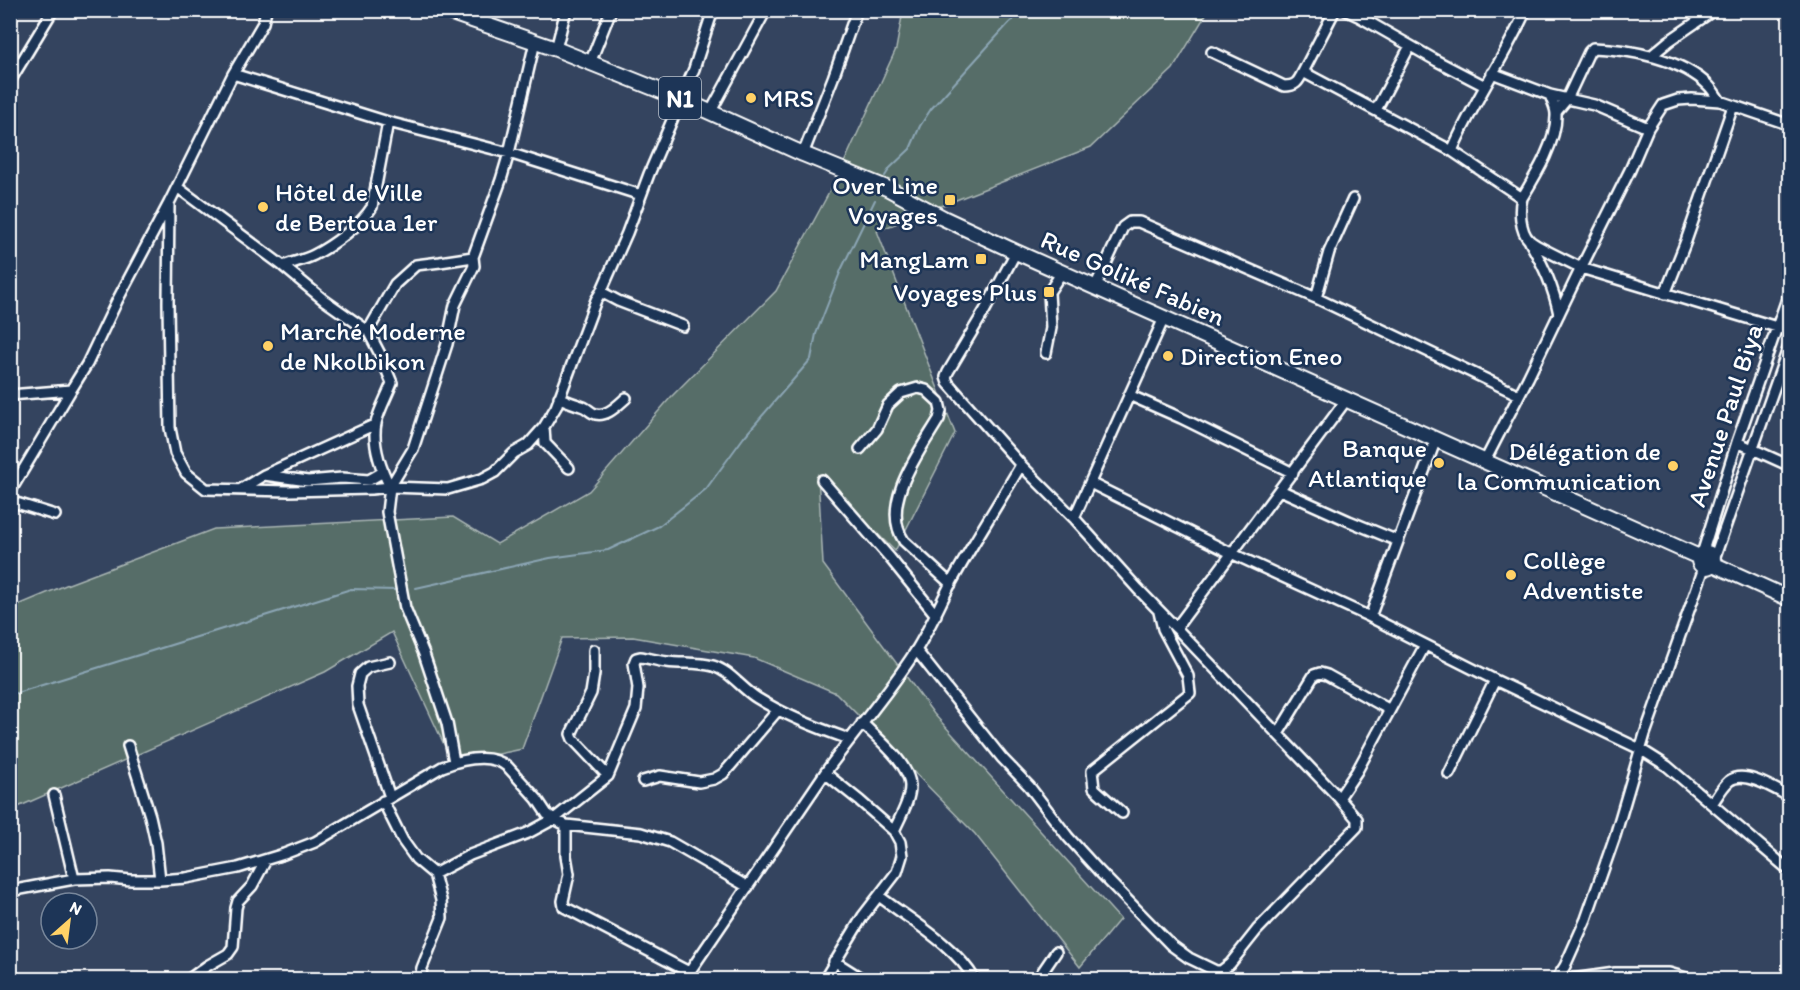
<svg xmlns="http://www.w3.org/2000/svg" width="1800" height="990" viewBox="0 0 1800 990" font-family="Itim,sans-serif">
<rect width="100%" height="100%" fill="#34445f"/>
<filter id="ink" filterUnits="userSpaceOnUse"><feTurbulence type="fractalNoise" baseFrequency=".0167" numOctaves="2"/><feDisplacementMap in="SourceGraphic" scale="12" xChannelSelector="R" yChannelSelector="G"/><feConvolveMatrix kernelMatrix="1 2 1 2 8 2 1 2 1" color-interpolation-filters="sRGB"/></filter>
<g filter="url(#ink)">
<path fill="#566d68" stroke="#aab6b4" stroke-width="1.5" d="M 903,11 L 1208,11 L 1173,69 L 1091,147 L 877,231 L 955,433 L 895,551 L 818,475 L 823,564 L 934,714 L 1120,919 L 1080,967 L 975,834 L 836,693 L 754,658 L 633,637 L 562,638 L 522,749 L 453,764 L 392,632 L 325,672 L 11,810 L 11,608 L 66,585 L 214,529 L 453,517 L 497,544 L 589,491 L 671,397 L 776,291 L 838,176 L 896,49 Z"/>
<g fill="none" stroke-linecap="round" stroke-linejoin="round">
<path stroke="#8ca6b5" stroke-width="2" d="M 885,176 L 890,168 L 910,149 L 920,126 L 931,109 L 1009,23 L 1024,10
M 416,588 L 550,558 L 608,550 L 659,526 L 706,489 L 744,437 L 811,359 L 816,334 L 841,270 L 875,200
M 10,695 L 351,589 L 396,590"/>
<defs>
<path id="minor" d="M 1335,10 L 1303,72 L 1452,151 L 1522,198 C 1519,210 1520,231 1529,240 C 1534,246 1572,263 1581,268 L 1528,378 L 1485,461
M 1345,10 L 1360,17 L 1437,61 L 1485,86
M 556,49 L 566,10
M 1212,52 L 1284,86 C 1296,86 1298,82 1303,72
M 1651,56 L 1669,41 L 1714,10
M 590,63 L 611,10
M 1492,73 L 1550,95 L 1594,105 L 1648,128
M 233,74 L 388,122 L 509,153 L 641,195
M 10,81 L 53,10
M 1376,110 L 1410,46
M 1556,112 L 1567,99 L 1589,52 L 1593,48 C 1630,49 1682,59 1709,86 C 1713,90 1717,97 1720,101
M 710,113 L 766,10
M 1790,125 L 1720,101 L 1692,99 L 1678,100 L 1663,105 L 1648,128 L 1630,170 L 1581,268 L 1790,331
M 1452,151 C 1473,102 1504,59 1526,10
M 803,154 L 833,78 L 857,10
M 177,187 L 283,266 L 324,300 L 368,331 L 380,354 L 392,383 C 387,396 379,410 376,423 C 372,444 381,469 390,487
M 1522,198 C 1536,175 1557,141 1556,114 C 1556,108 1552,101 1550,95
M 169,203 L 168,303 L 170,428 L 175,453 L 186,473 L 206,489 L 289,491 L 371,489 L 390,487 L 448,489 L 482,479 L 495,472 L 514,453 L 528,445 L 544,427 L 556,407 L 596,300 L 601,292 L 627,233 L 649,174 L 694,69 L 713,10
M 1530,242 C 1544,267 1553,286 1559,314
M 1016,252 L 985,310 L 948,372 L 946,377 L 948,383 L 1021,465 L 1074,518 L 1138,589 L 1176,628 L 1347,399
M 283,266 C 293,262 304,260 314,255 C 332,246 362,224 372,207 L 388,122
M 1095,287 L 1123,227 L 1130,222 L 1139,222 L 1316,298 L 1519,395
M 601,292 L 618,301 L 683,326
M 1665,294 L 1686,241 L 1733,106
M 1316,298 L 1329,252 L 1353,199
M 368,331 L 395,284 L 416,265 L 440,262 L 473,257 L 501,180 L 509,153 L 535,42
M 1046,353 L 1051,328 L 1049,292 L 1062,272
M 10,395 L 71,390 L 87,364 L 117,301 L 169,203 L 233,74 L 263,23 L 266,10
M 1129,395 L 1181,418 L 1293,473
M 559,397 C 567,402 573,403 581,406 C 586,407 589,411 593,413 C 605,419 618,405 626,398
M 544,427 L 545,443 L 569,468
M 1737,442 L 1790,466
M 860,449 L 877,429 L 888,405 L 901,393 L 918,388 L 926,390 L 939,402 L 941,411 L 939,419 C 920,451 879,504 904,541 L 951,584
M 264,475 L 308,481 L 342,478 L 369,480 L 383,472
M 822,480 L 890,558 L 936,615
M 1090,483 L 1233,554 L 1370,617 L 1495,680 L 1640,749 L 1667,766 L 1790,871
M 241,489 L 264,475 L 376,424
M 1280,490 L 1349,521 L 1398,541
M 10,492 L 71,390
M 10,501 L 55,515
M 1074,518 L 1164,318
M 1702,554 L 1737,442 L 1790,290
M 1714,559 L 1790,343
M 1370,617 L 1436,439
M 594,650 L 594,674 L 591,693 L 571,734 L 573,739 L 608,776
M 916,650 L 1002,758 L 1029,786 L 1068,837 L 1098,870 L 1171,945 L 1189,958 L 1216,971 L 1221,971 L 1230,964 L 1257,930 L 1357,827 L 1357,819 L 1339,798 L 1176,628
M 390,662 L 368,667 L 360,674 L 357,686 L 358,705 L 390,797
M 862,723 C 877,738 910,764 910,786 C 910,801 900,817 894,831
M 1278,734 L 1314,675 L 1320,673 L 1327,675 L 1390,710
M 128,746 L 150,816 L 156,843 L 160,880
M 454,762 L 447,723 L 424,654 L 405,608 L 387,512 L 390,487 L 413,449 L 447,344 L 455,305 L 474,266 L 473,257
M 1449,774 L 1495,680
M 643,781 L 660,776 L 699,782 L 714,779 L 723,774 L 731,765 L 778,710
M 54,795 L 74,879
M 1339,798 L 1357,771 L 1425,645
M 383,801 L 403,841 L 416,859 L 434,874 L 441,900 L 442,918 L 422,968 L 420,980
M 1712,804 C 1717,797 1722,787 1729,781 C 1744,769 1775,789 1790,797
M 1122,813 L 1094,788 L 1092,771 L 1190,693 L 1188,676 L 1163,629 L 1159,612
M 566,825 L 566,856 L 569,874 L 563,901 L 564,907 L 689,972
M 434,874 L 470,855 L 528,833 L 554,819 L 608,776 L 636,709 L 638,688 L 634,663 L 636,658 L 640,657 C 649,658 658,661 667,662 C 682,664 698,662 713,666 C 730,671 742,689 757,698 C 786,716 817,728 849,739
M 10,891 L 74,879 L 110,878 L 131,880 L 160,880 L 186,878 L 238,868 L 284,854 L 315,842 L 442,767 C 463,759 490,752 508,767 L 537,799 L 547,814 L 554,819 L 566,825 L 641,833 L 670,842 L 748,887
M 879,896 C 910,920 956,946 975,980
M 834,961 L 864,980
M 188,980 L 207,966 L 228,954 L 233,947 L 236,908 L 238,901 L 252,886 L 266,860
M 684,980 L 825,773 C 854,732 888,694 915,652 C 929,630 939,606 951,583 C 973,543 998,504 1021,465
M 824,980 L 863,916 L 897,872 L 902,856 L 900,842 L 894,831 L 860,801 L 825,773
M 1037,980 L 1056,952
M 1556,980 L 1565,966 L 1586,919 L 1615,836 L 1645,734 L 1704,568
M 1565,980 L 1615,973 L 1669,973 L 1693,980"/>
<path id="highway" d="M 443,10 L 556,49 L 681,99 L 803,154 L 889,189 L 943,218 L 1016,252 L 1699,557
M1699 560a7 7 0 1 1 14 0a7 7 0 1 1-14 0Z
M 1713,564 L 1790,599"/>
</defs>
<use href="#minor" stroke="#fff" stroke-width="14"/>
<use href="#highway" stroke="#fff" stroke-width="18"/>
<use href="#minor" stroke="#1d3557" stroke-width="9"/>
<use href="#highway" stroke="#1d3557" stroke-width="14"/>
</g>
</g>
<g fill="#ffd166" stroke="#1d3557" stroke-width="2">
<circle cx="751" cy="98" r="6"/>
<rect x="944" y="194" width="12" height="12" rx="3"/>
<circle cx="263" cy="207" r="6"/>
<rect x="975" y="253" width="12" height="12" rx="3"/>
<rect x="1043" y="286" width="12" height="12" rx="3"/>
<circle cx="268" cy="346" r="6"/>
<circle cx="1168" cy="356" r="6"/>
<circle cx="1439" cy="463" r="6"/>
<circle cx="1673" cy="466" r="6"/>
<circle cx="1511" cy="575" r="6"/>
</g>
<g text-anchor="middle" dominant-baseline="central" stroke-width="5" stroke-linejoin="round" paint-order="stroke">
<rect fill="#1d3557" stroke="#bbc2cd" stroke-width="1.5" x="659" y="77" width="42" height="42" rx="4.5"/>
<g font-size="24" font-weight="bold" fill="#fff">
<text x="680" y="98">N1</text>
</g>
<g font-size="26" fill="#fff" stroke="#1d3557" text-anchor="start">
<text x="763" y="98">MRS</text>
<text x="938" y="185" text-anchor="end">Over Line<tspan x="938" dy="30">Voyages</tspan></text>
<text x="275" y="192">Hôtel de Ville<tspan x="275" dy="30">de Bertoua 1er</tspan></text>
<text x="969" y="259" text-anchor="end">MangLam</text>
<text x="1037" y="292" text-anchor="end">Voyages Plus</text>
<text x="280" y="331">Marché Moderne<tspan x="280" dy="30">de Nkolbikon</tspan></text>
<text x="1180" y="356">Direction Eneo</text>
<text x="1427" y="448" text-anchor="end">Banque<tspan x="1427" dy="30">Atlantique</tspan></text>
<text x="1661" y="451" text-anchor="end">Délégation de<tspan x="1661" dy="30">la Communication</tspan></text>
<text x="1523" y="560">Collège<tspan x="1523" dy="30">Adventiste</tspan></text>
</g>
<g font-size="26" fill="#fff" stroke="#1d3557">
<text transform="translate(1133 278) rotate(24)">Rue Goliké Fabien</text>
<text transform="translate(1725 415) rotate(-72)">Avenue Paul Biya</text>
</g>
</g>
<rect width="1800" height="990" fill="none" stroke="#1d3557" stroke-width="36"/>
<rect x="18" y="18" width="1764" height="954" fill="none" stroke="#fff" stroke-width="2" filter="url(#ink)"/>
<g transform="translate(69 921) rotate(28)"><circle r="28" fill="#1d3557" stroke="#77869a" stroke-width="1.5"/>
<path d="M0-4.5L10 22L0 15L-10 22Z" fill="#ffd166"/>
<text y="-9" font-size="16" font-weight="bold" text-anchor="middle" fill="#ffffff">N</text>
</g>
</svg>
